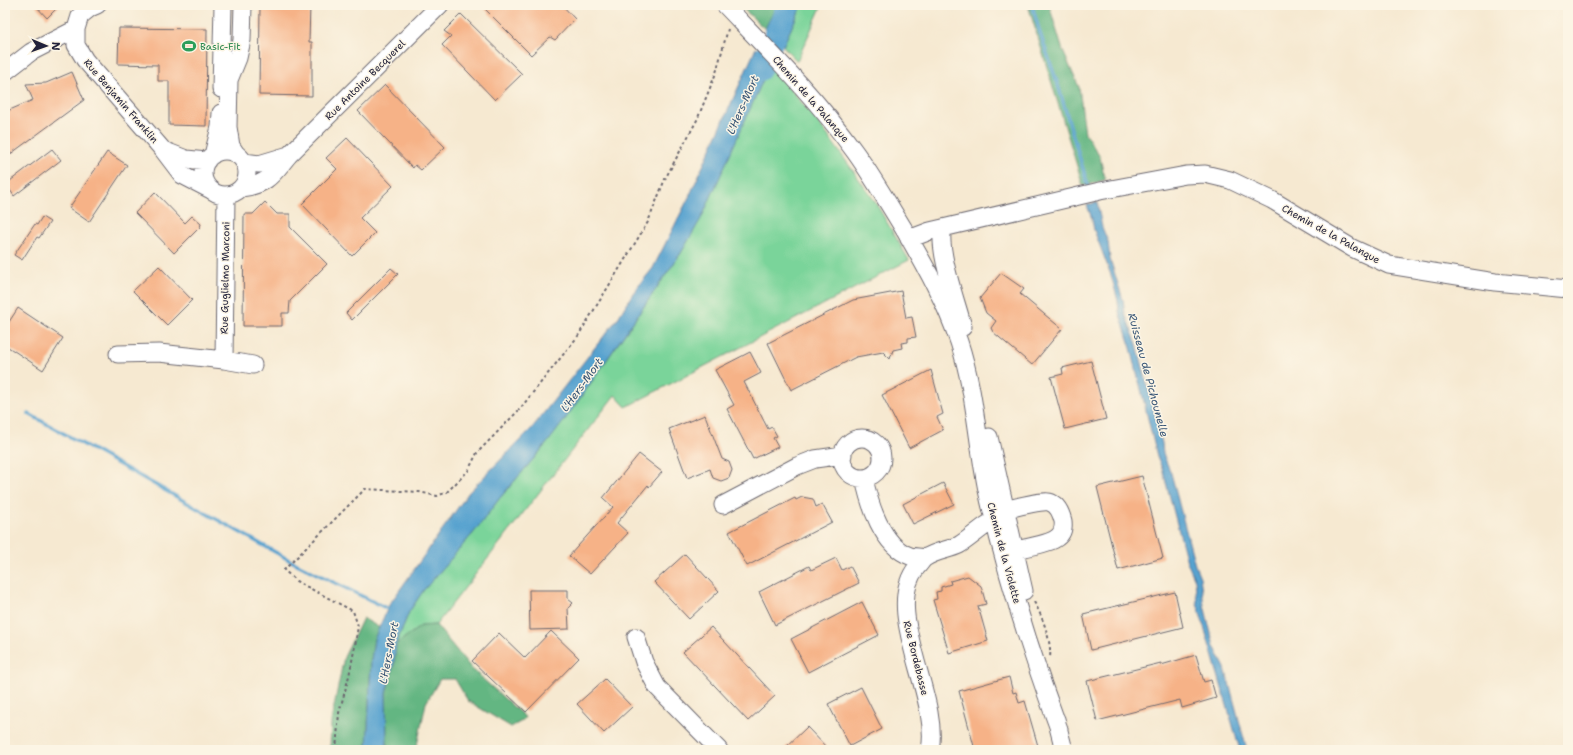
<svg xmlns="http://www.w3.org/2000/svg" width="1573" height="755" viewBox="0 0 1573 755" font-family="'Shantell Sans',sans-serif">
<rect width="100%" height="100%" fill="#fcf5e5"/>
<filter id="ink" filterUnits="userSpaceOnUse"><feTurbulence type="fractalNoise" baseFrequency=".025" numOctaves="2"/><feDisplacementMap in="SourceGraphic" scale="8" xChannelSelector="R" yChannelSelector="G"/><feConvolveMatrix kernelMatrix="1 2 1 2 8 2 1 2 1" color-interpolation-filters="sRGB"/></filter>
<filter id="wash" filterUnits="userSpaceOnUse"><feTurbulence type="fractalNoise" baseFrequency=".012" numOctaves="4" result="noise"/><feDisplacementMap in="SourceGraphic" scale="16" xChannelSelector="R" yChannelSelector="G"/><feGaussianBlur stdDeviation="0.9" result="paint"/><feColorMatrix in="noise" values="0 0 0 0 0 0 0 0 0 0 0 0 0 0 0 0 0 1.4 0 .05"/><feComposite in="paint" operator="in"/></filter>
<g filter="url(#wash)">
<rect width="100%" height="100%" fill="#f6e9d1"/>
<path fill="#7ad49a" stroke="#4e7b6a" d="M 802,5 L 822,5 L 797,61 L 783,46 Z
M 770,64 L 821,126 L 874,200 L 909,260 L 626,407 L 615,395 L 436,625 L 421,626 L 396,644 L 409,612 L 423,591 L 475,531 L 499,499 L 548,442 L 584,393 L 681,253 L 702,216 Z"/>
<path fill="#63b682" stroke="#426c5e" d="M 739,5 L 777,5 L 765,29 Z
M 1028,5 L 1049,5 L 1063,51 L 1079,87 L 1085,133 L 1100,157 L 1105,180 L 1083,186 Z
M 363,618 L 380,628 L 374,639 L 371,660 L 367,750 L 330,750 L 331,721 L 344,657 Z
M 436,625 L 472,669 L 525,717 L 522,721 L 511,727 L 468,701 L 455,679 L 440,679 L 426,703 L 416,750 L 387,750 L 386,693 L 394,664 L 396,644 L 421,626 Z"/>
<path fill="#57a2cf" stroke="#3c6285" d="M 777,5 L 802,5 L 783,46 L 765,29 Z
M 756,48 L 770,64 L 702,217 L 681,253 L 564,421 L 548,442 L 499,499 L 475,531 L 423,591 L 409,612 L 396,644 L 394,664 L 386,693 L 387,750 L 367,750 L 371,660 L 374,639 L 389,605 L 469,492 L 532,428 L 618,318 L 633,293 L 653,268 L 689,197 Z
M 1097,202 L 1102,227 L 1108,242 L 1110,259 L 1123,300 L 1125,314 L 1137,344 L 1162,443 L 1163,454 L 1171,473 L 1195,565 L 1200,577 L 1204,605 L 1214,646 L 1225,668 L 1247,750 L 1240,750 L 1197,603 L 1195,580 L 1187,562 L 1163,471 L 1157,456 L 1131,348 L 1119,312 L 1118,301 L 1111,275 L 1094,230 L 1092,219 L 1087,205 Z"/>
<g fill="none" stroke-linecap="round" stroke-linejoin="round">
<path stroke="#57a2cf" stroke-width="3.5" d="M 1032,5 L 1040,33 L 1058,85 L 1089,189
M 29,414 L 291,561 L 392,611"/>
<path stroke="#57a2cf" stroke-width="22" d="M 760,70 L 788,5"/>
</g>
<g id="blocks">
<path fill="#f6b287" d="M 35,5 L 60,5 L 47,18 Z
M 260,5 L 310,5 L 309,42 L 312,42 L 312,96 L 259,95 Z
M 481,5 L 562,5 L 575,19 L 555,40 L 550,37 L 531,55 Z
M 461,14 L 522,74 L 495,100 L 442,45 L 451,36 L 444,31 Z
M 119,28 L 207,29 L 206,126 L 169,125 L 169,81 L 158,81 L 158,65 L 118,64 Z
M 72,72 L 84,100 L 5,158 L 5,112 L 33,100 L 26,84 L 46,83 Z
M 385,85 L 445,147 L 421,170 L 415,165 L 413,168 L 358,111 Z
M 347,138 L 393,186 L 360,218 L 375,233 L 352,256 L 302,204 L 337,169 L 326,158 Z
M 52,149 L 61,160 L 14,196 L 6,184 Z
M 107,152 L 127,165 L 89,222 L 69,208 Z
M 155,192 L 185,223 L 192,216 L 201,224 L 200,227 L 174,253 L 135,213 Z
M 265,202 L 277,214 L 290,214 L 290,227 L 327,264 L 290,301 L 289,313 L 282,313 L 282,326 L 243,326 L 244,214 L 253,214 Z
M 42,217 L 50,222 L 39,238 L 37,237 L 22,260 L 14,255 L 35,224 L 37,225 Z
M 159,266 L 192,300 L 167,325 L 133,291 Z
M 391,268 L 398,274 L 352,320 L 346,313 Z
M 1001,273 L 1024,289 L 1020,294 L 1062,329 L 1032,365 L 993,332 L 991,328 L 996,321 L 986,313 L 980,298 Z
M 901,291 L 906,318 L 912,317 L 916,337 L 908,338 L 908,342 L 901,343 L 902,348 L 893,350 L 890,359 L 883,352 L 856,357 L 791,390 L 768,343 L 853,300 Z
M 18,308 L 63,338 L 43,370 L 5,345 L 5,328 Z
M 750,352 L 761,373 L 744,382 L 768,429 L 772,427 L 777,436 L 773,438 L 778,447 L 753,459 L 727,409 L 734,405 L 715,370 Z
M 1091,361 L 1106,419 L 1065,429 L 1051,377 L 1063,374 L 1062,368 Z
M 931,370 L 943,414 L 937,417 L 943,430 L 909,448 L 882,395 Z
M 705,415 L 722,459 L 729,462 L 732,470 L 729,478 L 721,481 L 713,478 L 710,469 L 687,478 L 669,429 Z
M 639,454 L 662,472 L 649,487 L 648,485 L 617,523 L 628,533 L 590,574 L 569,556 L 613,507 L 603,498 Z
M 1142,476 L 1163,558 L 1118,570 L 1097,487 Z
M 943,483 L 954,504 L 913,524 L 903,504 Z
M 802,497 L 813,499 L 816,507 L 822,504 L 832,522 L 747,566 L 729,532 L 795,498 L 796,500 Z
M 685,554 L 719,591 L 689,619 L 654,582 Z
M 836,558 L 842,570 L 850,566 L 859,583 L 775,625 L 759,592 L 809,566 L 811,570 Z
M 968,576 L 981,586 L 986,604 L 978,606 L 988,641 L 949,653 L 933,600 L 937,599 L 936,592 L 941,591 L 941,587 L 951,584 L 950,581 Z
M 529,590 L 568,590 L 568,599 L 573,603 L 568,608 L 569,629 L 530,630 Z
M 1175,592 L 1183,627 L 1091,650 L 1083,614 Z
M 862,602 L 879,635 L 808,672 L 791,639 Z
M 711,627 L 775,696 L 748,721 L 683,652 Z
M 551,631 L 579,658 L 526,712 L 472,661 L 499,633 L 525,658 Z
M 1196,655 L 1204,682 L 1211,680 L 1216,698 L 1182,708 L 1180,700 L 1097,721 L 1087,681 L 1161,663 L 1161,665 Z
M 1009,677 L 1013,693 L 1016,692 L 1019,703 L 1025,701 L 1038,746 L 1023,750 L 975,750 L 959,691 Z
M 605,679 L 632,707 L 604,733 L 577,704 Z
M 861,687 L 882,729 L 850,746 L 828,704 Z
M 807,727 L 829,750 L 783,750 Z"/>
</g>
</g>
<g filter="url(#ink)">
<use href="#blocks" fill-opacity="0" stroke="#6c6870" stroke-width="1"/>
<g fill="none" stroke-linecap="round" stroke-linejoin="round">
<defs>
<path id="minor" d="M 97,5 L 90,8 L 80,16 L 76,29 L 76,45 L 85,60 L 163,150 L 182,175 L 211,190
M 725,5 C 770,52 817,99 855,152 C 873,177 889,205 905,231 C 926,267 946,303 959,342 C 975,390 977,441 987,490 C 1005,571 1030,651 1059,729
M 5,72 L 31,52 L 76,29
M 221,89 L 223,5
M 163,150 L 186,159 L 207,161
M203 173a22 22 0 1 1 44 0a22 22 0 1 1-44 0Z
M 213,155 L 220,127 L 221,113
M 237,155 L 231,146 L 228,127 L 229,80 L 238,58 L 242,40 L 243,5
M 244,162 L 259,164 L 289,155
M 241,188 C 268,185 273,174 289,155 L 440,5
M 943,228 C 937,250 957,303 963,327
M 909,239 L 930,231 L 1100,191 L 1186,175 L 1205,174 L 1230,180 L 1272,200 L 1352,248 L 1389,265 L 1495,282 L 1568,289
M 118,354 L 159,353 L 224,360 L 253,365
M 224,360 L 226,195
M 989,437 L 1024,591
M842 458a20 20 0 1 1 40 0a20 20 0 1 1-40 0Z
M 864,478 C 869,503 882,546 910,556 C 914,557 920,557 925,558
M 723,505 L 797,466 L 815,459 L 843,455
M 995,512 C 1006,510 1039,500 1049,502 C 1057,504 1061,513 1063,521 C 1064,529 1062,535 1055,539 C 1048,544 1015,550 1005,552
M 636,637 L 644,662 L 657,687 L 719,750
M 1056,719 L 1064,750
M 930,750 C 941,697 881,610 917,567 C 920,564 922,560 925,558 C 935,551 949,550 959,545 C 967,541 989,521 994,521 C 997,521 1001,523 1003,524"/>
</defs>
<use href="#minor" stroke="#6c6870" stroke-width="19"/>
<path stroke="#6c6870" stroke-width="2" stroke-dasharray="3 3" stroke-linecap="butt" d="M 1034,602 C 1042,615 1052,642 1050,658
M 336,750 L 339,713 L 349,676 L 355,646 L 358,626 L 353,611 L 296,581 L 284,570 L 365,489 L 419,492 L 437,496 L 447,492 L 468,471 L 477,453 L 519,410 L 578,336 L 648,222 L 665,179 L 697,120 L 716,73 L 728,29"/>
<use href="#minor" stroke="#fff" stroke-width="17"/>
</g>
</g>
<defs>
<symbol id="stadium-bare" viewBox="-9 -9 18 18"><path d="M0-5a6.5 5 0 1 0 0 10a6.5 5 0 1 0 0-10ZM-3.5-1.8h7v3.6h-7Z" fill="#2e9e5b" stroke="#fcf5e5" stroke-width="2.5" paint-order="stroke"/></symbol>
</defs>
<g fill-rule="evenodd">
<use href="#stadium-bare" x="179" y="36" width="20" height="20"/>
</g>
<g text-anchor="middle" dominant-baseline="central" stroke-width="3" stroke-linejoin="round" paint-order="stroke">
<g font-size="10" fill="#27864d" stroke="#fcf5e5" text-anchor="start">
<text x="200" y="46">Basic-Fit</text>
</g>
<g font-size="10" fill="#22223b" stroke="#fcf5e5">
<text transform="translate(365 80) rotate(-45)">Rue Antoine Becquerel</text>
<text transform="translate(811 99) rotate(49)">Chemin de la Palanque</text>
<text transform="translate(121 101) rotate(49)">Rue Benjamin Franklin</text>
<text transform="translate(1331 234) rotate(29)">Chemin de la Palanque</text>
<text transform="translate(225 278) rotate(-89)">Rue Guglielmo Marconi</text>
<text transform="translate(1004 553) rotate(75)">Chemin de la Violette</text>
<text transform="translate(916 658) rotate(76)">Rue Bordebasse</text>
</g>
<g font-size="11" font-style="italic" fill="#375576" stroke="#fcf5e5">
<text transform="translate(743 105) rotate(-66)">L'Hers-Mort</text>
<text transform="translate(1148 375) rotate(75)">Ruisseau de Pichounelle</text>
<text transform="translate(582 385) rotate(-54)">L'Hers-Mort</text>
<text transform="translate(389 653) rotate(-79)">L'Hers-Mort</text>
</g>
</g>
<rect width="1573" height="755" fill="none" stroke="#fcf5e5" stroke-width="20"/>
<g transform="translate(46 46) rotate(92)" stroke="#fcf5e5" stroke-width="3" paint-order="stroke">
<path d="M0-3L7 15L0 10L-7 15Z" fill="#22223b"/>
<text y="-6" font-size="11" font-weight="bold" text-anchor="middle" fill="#22223b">N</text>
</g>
</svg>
